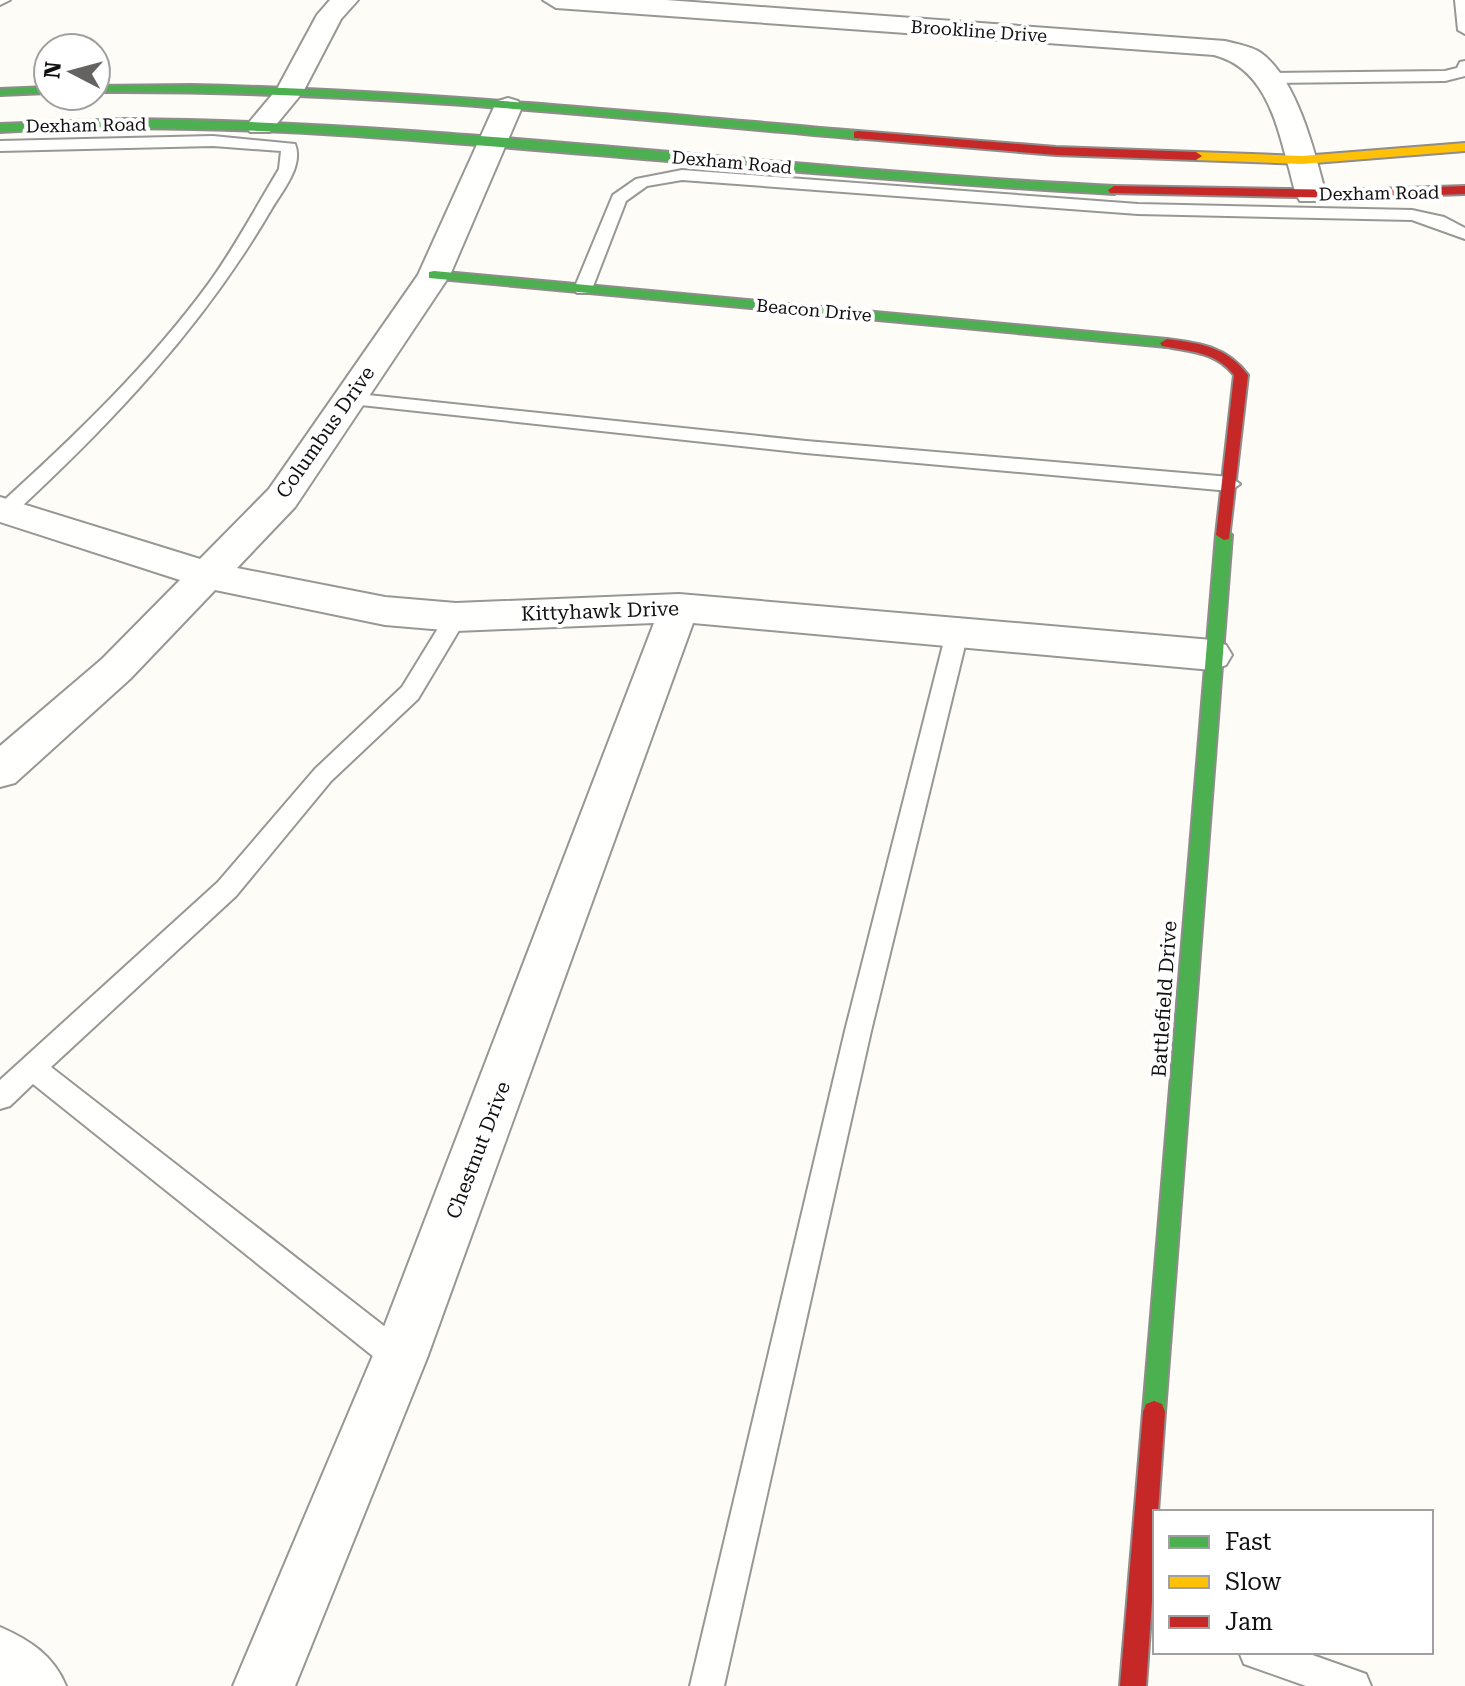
<svg xmlns="http://www.w3.org/2000/svg" width="1465" height="1686" viewBox="0 0 1465 1686" font-family="'Roboto Serif',serif">
<rect width="100%" height="100%" fill="#fdfcf7"/>
<g fill="none" stroke-linecap="round" stroke-linejoin="round">
<defs>
<path id="lane" d="M 0,0 L 10,0 L 0,5 Z
M 1455,0 L 1465,0 L 1465,34 L 1458,30 Z
M 1465,61 L 1465,76 L 1445,81 L 1266,83 L 1258,78 L 1266,73 L 1445,71 L 1457,68 L 1460,62 Z
M 213,136 L 295,144 C 304,166 282,191 271,210 C 201,330 109,426 7,520 L 0,522 L 0,504 C 75,436 149,365 209,283 C 235,247 256,207 279,169 L 281,151 L 213,146 L 0,151 L 0,141 Z
M 682,170 L 1138,204 L 1412,210 L 1444,217 L 1465,228 L 1465,239 L 1412,220 L 1138,214 L 682,180 L 647,186 L 626,201 L 592,289 L 589,293 L 577,293 L 574,289 L 613,195 L 636,179 Z
M 349,393 L 806,441 L 1230,477 L 1240,484 L 1230,491 L 806,453 L 342,403 L 342,395 Z
M 456,609 L 467,617 L 418,699 L 331,781 L 236,896 L 51,1067 L 411,1347 L 415,1358 L 411,1369 L 400,1373 L 389,1369 L 33,1084 L 10,1106 L 0,1109 L 0,1080 L 218,882 L 315,769 L 402,687 L 448,612 Z
M 957,625 L 968,633 L 871,1031 L 724,1686 L 690,1686 L 845,1031 L 946,633 Z
M 1239,1652 L 1304,1652 L 1366,1674 L 1371,1686 L 1306,1686 L 1244,1664 Z"/>
<path id="street" d="M 330,0 L 358,0 L 341,19 L 303,92 L 270,132 L 250,132 L 246,126 L 277,89 L 317,15 Z
M 543,0 L 666,0 L 1225,41 C 1236,44 1251,46 1261,53 C 1297,79 1315,153 1326,195 L 1322,201 L 1300,201 C 1293,191 1292,177 1288,165 C 1276,120 1264,68 1214,55 L 556,8 Z
M 508,98 L 518,101 L 522,107 L 450,275 L 295,507 L 237,568 L 385,597 L 456,603 L 679,594 L 1212,640 L 1226,645 L 1232,655 L 1226,665 L 1212,670 L 693,623 L 427,1358 L 295,1686 L 233,1686 L 374,1353 L 654,623 L 456,631 L 385,625 L 215,590 L 130,679 L 15,783 L 0,787 L 0,746 L 102,659 L 180,580 L 0,522 L 0,497 L 200,559 L 269,489 L 418,275 L 494,107 L 498,101 Z
M 0,1627 C 30,1640 54,1656 66,1686 L 0,1686 Z"/>
<path id="fast" d="M 191,85 C 414,90 636,112 858,131 L 864,135 L 858,139 C 604,116 351,90 96,92 L 96,86 Z
M 48,87 L 48,93 L 0,95 L 0,89 Z
M 126,119 C 456,122 784,170 1114,186 L 1120,190 L 1114,194 C 929,184 745,167 560,152 C 373,136 188,121 0,132 L 0,124 Z
M 434,271 L 1167,339 L 1174,343 L 1167,347 L 429,278 L 429,272 Z
M 1224,530 L 1232,535 L 1165,1412 L 1162,1420 L 1154,1423 L 1146,1420 L 1143,1412 L 1216,535 Z"/>
<path id="slow" d="M 1465,143 L 1465,151 L 1302,164 L 1196,160 L 1190,156 L 1196,152 L 1302,156 Z"/>
<path id="jam" d="M 858,131 L 1056,147 L 1196,152 L 1202,156 L 1196,160 L 1056,155 L 854,138 L 854,132 Z
M 1114,186 L 1347,190 L 1465,186 L 1465,194 L 1347,198 L 1110,193 L 1108,190 Z
M 1167,339 C 1200,343 1227,347 1248,375 L 1229,539 L 1224,540 L 1216,535 L 1234,375 C 1215,351 1190,352 1162,346 L 1160,343 Z
M 1154,1401 L 1162,1404 L 1165,1412 L 1158,1512 L 1155,1512 L 1155,1557 L 1146,1686 L 1120,1686 L 1143,1412 L 1146,1404 Z"/>
</defs>
<use href="#lane" stroke="#979795" stroke-width="4"/>
<use href="#street" stroke="#979795" stroke-width="4"/>
<use href="#fast" stroke="#8e8d8b" stroke-width="4"/>
<use href="#slow" stroke="#8e8d8b" stroke-width="4"/>
<use href="#jam" stroke="#8e8d8b" stroke-width="4"/>
<use href="#lane" fill="#fffffe" fill-rule="evenodd"/>
<use href="#street" fill="#fffffe" fill-rule="evenodd"/>
<use href="#fast" fill="#4caf50" fill-rule="evenodd"/>
<use href="#slow" fill="#ffc107" fill-rule="evenodd"/>
<use href="#jam" fill="#c62828" fill-rule="evenodd"/>
</g>
<g text-anchor="middle" dominant-baseline="central" stroke-width="8" stroke-linejoin="round" paint-order="stroke">
<g font-size="18" fill="#111" stroke="#fff">
<text transform="translate(979 31) rotate(4)">Brookline Drive</text>
<text transform="translate(86 125) rotate(-1)">Dexham Road</text>
<text transform="translate(732 162) rotate(5)">Dexham Road</text>
<text transform="translate(1379 193) rotate(-1)">Dexham Road</text>
<text transform="translate(814 310) rotate(5)">Beacon Drive</text>
</g>
<g font-size="20" fill="#111" stroke="#fff">
<text transform="translate(325 432) rotate(-55)">Columbus Drive</text>
<text transform="translate(600 611) rotate(-2)">Kittyhawk Drive</text>
<text transform="translate(1164 999) rotate(-86)">Battlefield Drive</text>
<text transform="translate(478 1150) rotate(-69)">Chestnut Drive</text>
</g>
</g>
<rect x="1153" y="1510" width="280" height="144" fill="#ffffff" stroke="#a0a0a0" stroke-width="2"/>
<rect x="1169" y="1536" width="40" height="12" fill="#4caf50" stroke="#a0a0a0" stroke-width="2"/>
<text x="1225" y="1550" font-size="24" fill="#111111">Fast</text>
<rect x="1169" y="1576" width="40" height="12" fill="#ffc107" stroke="#a0a0a0" stroke-width="2"/>
<text x="1225" y="1590" font-size="24" fill="#111111">Slow</text>
<rect x="1169" y="1616" width="40" height="12" fill="#c62828" stroke="#a0a0a0" stroke-width="2"/>
<text x="1225" y="1630" font-size="24" fill="#111111">Jam</text>
<g transform="translate(72 72) rotate(276)"><circle r="38" fill="#ffffff" stroke="#a0a0a0" stroke-width="2"/>
<path d="M0-6L14 30L0 20L-14 30Z" fill="#646362"/>
<text y="-12" font-size="22" font-weight="bold" text-anchor="middle" fill="#111111">N</text>
</g>
</svg>
